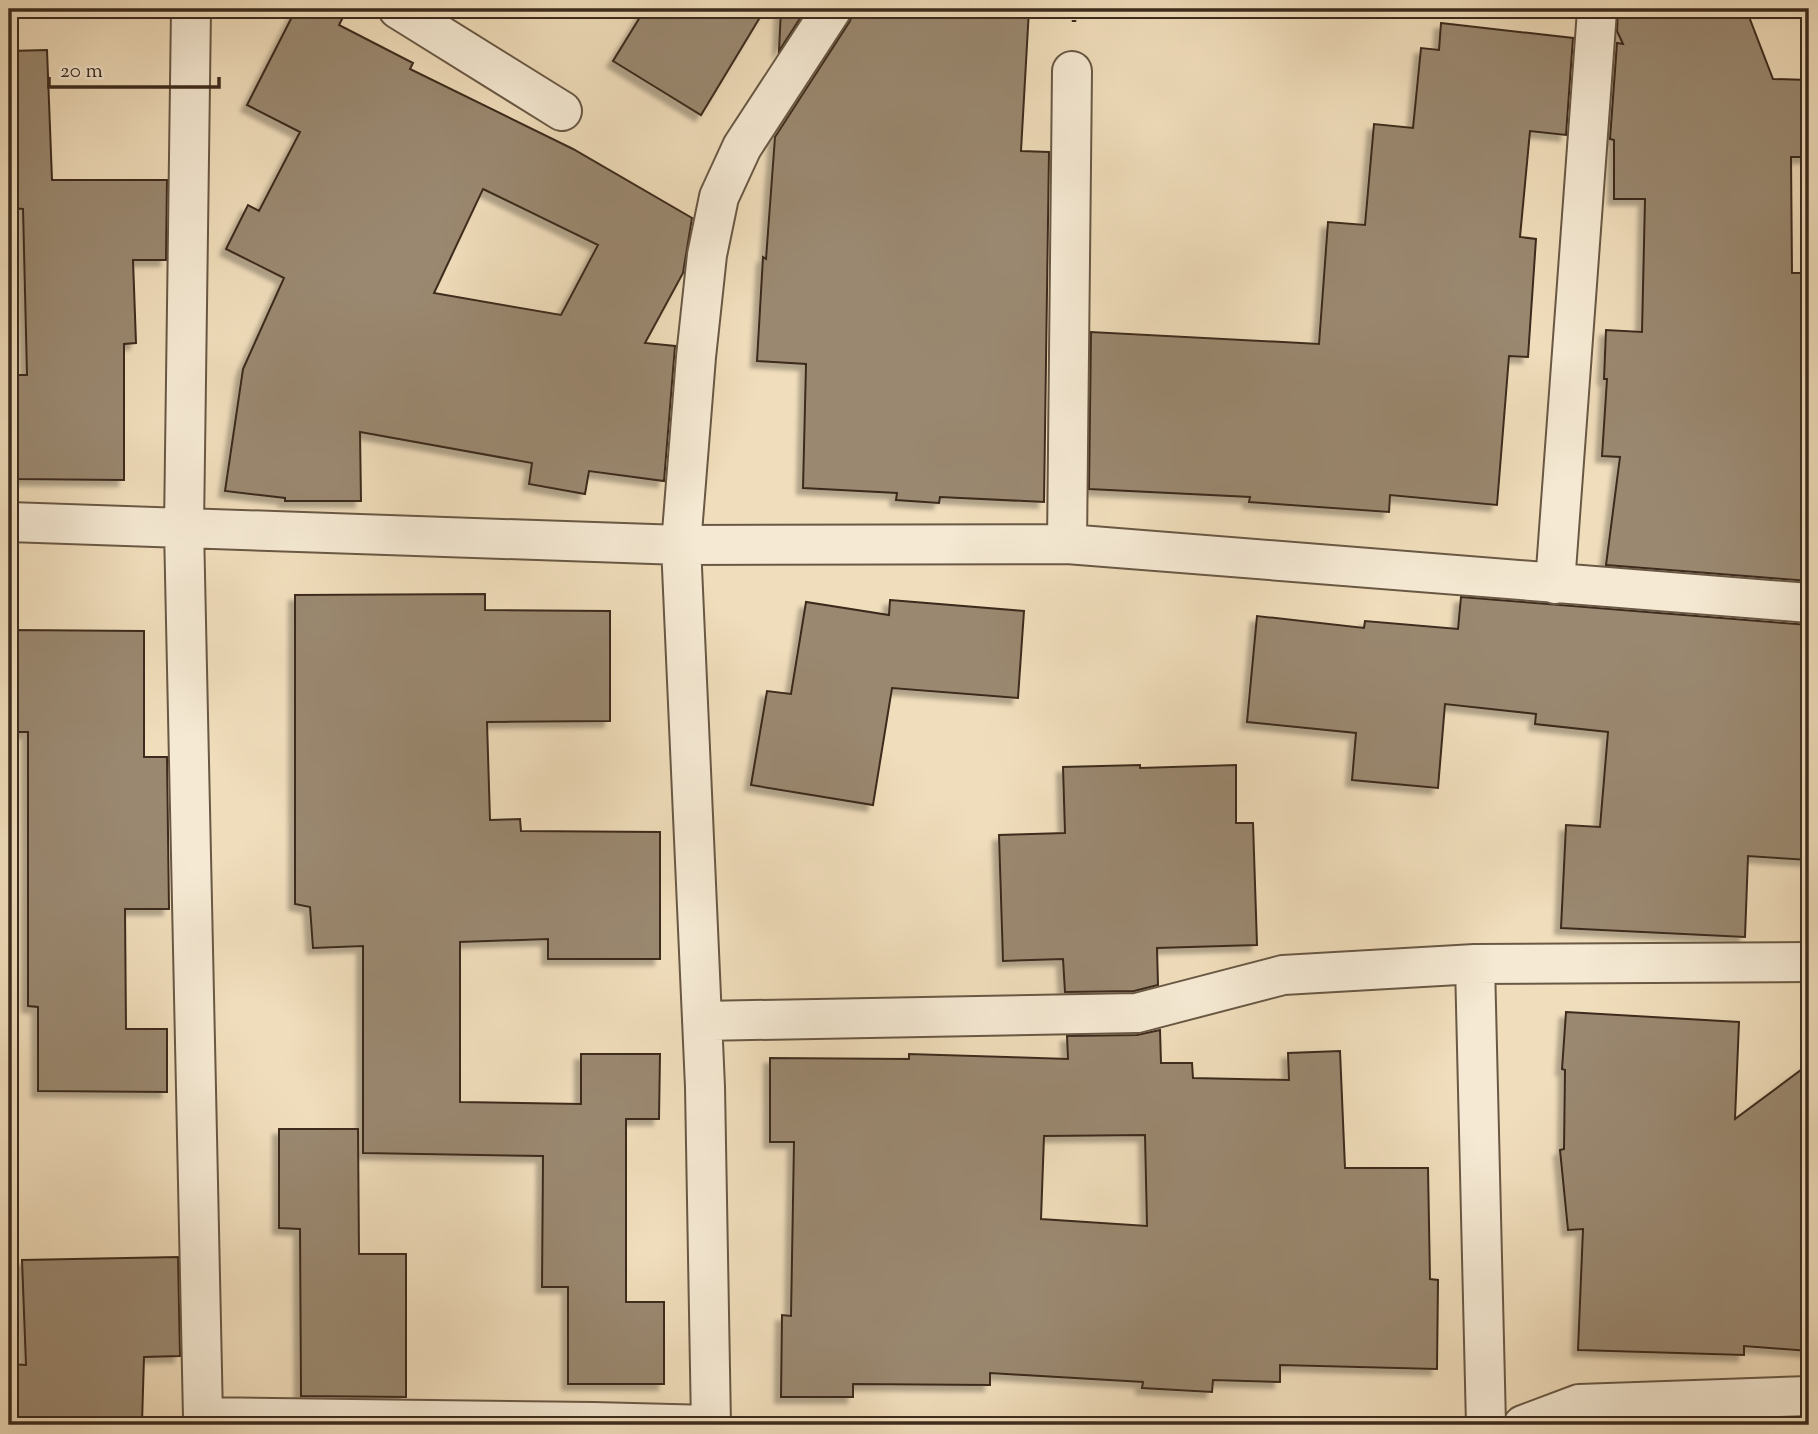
<svg xmlns="http://www.w3.org/2000/svg" width="1818" height="1434" viewBox="0 0 1818 1434" font-family="'Sorts Mill Goudy',serif">
<defs>
<filter id="shadow"><feDropShadow dx="-6" dy="6" stdDeviation="2" flood-color="#0004"/></filter>
</defs>
<rect width="100%" height="100%" fill="#f0ddbb"/>
<filter id="stains"><feTurbulence type="fractalNoise" baseFrequency=".00286" numOctaves="4"/><feColorMatrix values="0 0 0 0 .2 0 0 0 0 .09 0 0 0 0 .02 0 0 0 .5 -.17"/></filter>
<radialGradient id="worn" r=".72"><stop offset=".6" stop-color="#630" stop-opacity="0"/><stop offset="1" stop-color="#630" stop-opacity=".3"/></radialGradient>
<path fill="#9a886f" stroke="#3c2b1d" stroke-width="2" fill-rule="evenodd" filter="url(#shadow)" d="M 296,9 L 347,9 L 339,25 L 413,63 L 410,69 L 573,149 L 692,218 L 683,273 L 645,343 L 675,346 L 664,481 L 589,471 L 585,494 L 529,484 L 532,463 L 360,432 L 361,501 L 285,501 L 285,498 L 225,491 L 243,369 L 284,278 L 226,249 L 248,205 L 259,211 L 300,132 L 247,105 ZM 483,189 L 598,245 L 561,315 L 434,293 Z
M 645,9 L 765,9 L 701,115 L 613,61 Z
M 781,9 L 806,9 L 779,51 Z
M 854,9 L 1029,9 L 1021,151 L 1049,152 L 1044,502 L 940,497 L 939,503 L 896,500 L 897,493 L 803,488 L 806,364 L 757,361 L 763,257 L 766,259 L 775,137 L 850,21 Z
M 1618,9 L 1746,9 L 1773,79 L 1809,80 L 1809,157 L 1791,157 L 1792,273 L 1802,273 L 1801,343 L 1809,343 L 1809,581 L 1606,565 L 1620,457 L 1602,456 L 1607,379 L 1604,379 L 1606,330 L 1642,332 L 1645,199 L 1614,199 L 1614,140 L 1610,139 L 1617,43 L 1623,44 L 1617,31 Z
M 1441,23 L 1573,38 L 1566,135 L 1530,131 L 1520,237 L 1536,239 L 1528,357 L 1509,356 L 1497,505 L 1390,495 L 1389,512 L 1249,502 L 1250,497 L 1089,489 L 1091,332 L 1319,344 L 1328,222 L 1365,225 L 1374,124 L 1413,128 L 1421,48 L 1439,50 Z
M 47,50 L 52,180 L 167,180 L 166,260 L 133,260 L 136,343 L 124,344 L 124,480 L 9,479 L 9,375 L 27,375 L 23,209 L 9,208 L 9,51 Z
M 485,594 L 485,610 L 610,611 L 610,721 L 487,722 L 490,820 L 520,819 L 521,831 L 660,832 L 660,959 L 548,959 L 548,939 L 460,942 L 460,1102 L 581,1104 L 581,1054 L 660,1054 L 659,1119 L 626,1119 L 626,1302 L 664,1302 L 664,1384 L 568,1384 L 568,1287 L 542,1287 L 543,1156 L 363,1153 L 363,946 L 313,948 L 310,907 L 295,904 L 295,595 Z
M 1461,597 L 1809,625 L 1809,860 L 1748,856 L 1745,937 L 1561,928 L 1566,825 L 1600,827 L 1608,732 L 1535,724 L 1536,714 L 1445,704 L 1438,788 L 1352,780 L 1356,733 L 1247,722 L 1257,616 L 1364,628 L 1365,621 L 1458,629 Z
M 890,600 L 1024,611 L 1018,698 L 892,688 L 873,805 L 751,785 L 767,691 L 791,694 L 806,602 L 889,615 Z
M 13,630 L 144,631 L 144,757 L 167,757 L 169,909 L 125,909 L 126,1029 L 167,1029 L 167,1092 L 38,1091 L 38,1007 L 28,1006 L 28,732 L 13,732 Z
M 1140,765 L 1140,768 L 1236,765 L 1236,823 L 1253,823 L 1257,945 L 1157,948 L 1158,985 L 1134,991 L 1065,992 L 1063,959 L 1003,961 L 999,835 L 1065,833 L 1063,767 Z
M 1566,1012 L 1739,1022 L 1735,1119 L 1809,1064 L 1809,1351 L 1744,1346 L 1744,1355 L 1578,1350 L 1583,1229 L 1568,1230 L 1560,1150 L 1564,1149 L 1565,1070 L 1562,1069 Z
M 1160,1030 L 1161,1063 L 1192,1063 L 1193,1078 L 1289,1080 L 1288,1053 L 1340,1051 L 1345,1168 L 1428,1168 L 1430,1279 L 1438,1280 L 1437,1369 L 1280,1365 L 1280,1382 L 1213,1380 L 1212,1392 L 1142,1388 L 1143,1382 L 990,1373 L 990,1385 L 853,1384 L 853,1397 L 781,1397 L 782,1315 L 791,1316 L 794,1142 L 770,1142 L 770,1058 L 909,1059 L 909,1054 L 1068,1059 L 1067,1036 L 1137,1035 ZM 1145,1135 L 1147,1226 L 1041,1219 L 1044,1136 Z
M 279,1129 L 358,1129 L 359,1254 L 406,1254 L 406,1397 L 301,1396 L 300,1229 L 279,1228 Z
M 178,1257 L 180,1356 L 144,1357 L 142,1423 L 10,1419 L 10,1364 L 26,1365 L 22,1260 Z"/>
<g fill="none" stroke-linecap="round" stroke-linejoin="round">
<defs>
<path id="minor" d="M 191,9 L 184,528 L 203,1417 L 593,1422 L 593,1425
M 398,9 L 562,111
M 9,522 L 681,545 L 1067,544 L 1809,603
M 1067,544 L 1072,71
M 1555,584 L 1597,11
M 1475,964 L 1809,962
M 702,1021 L 1137,1013 L 1283,975 L 1475,964 L 1486,1425
M 593,1422 L 711,1425 L 705,1087 L 681,545 L 696,357 L 707,255 L 719,197 L 742,147 L 832,9
M 1523,1425 L 1579,1404 L 1809,1396"/>
</defs>
<use href="#minor" stroke="#695844" stroke-width="42"/>
<path stroke="#3c2b1d" stroke-width="4.5" stroke-dasharray="2 3.5" stroke-linecap="butt" d="M 1074,22 L 1074,9"/>
<use href="#minor" stroke="#f5e9d3" stroke-width="38"/>
</g>
<rect width="1818" height="1434" fill="none" stroke="#f0ddbb" stroke-width="35"/>
<rect x="10" y="10" width="1797" height="1413" fill="none" stroke="#3c2b1d" stroke-width="3.5"/>
<rect x="18" y="18" width="1783" height="1399" fill="none" stroke="#3c2b1d" stroke-width="2"/>
<path d="M49 77v10h170v-10" fill="none" stroke="#3c2b1d" stroke-width="3.5"/>
<text x="60" y="77" font-size="21" fill="#3c2b1d" stroke="#f5e9d3" stroke-width="5" paint-order="stroke">20 m</text>
<rect width="100%" height="100%" filter="url(#stains)"/>
<rect width="100%" height="100%" fill="url(#worn)"/>
</svg>
